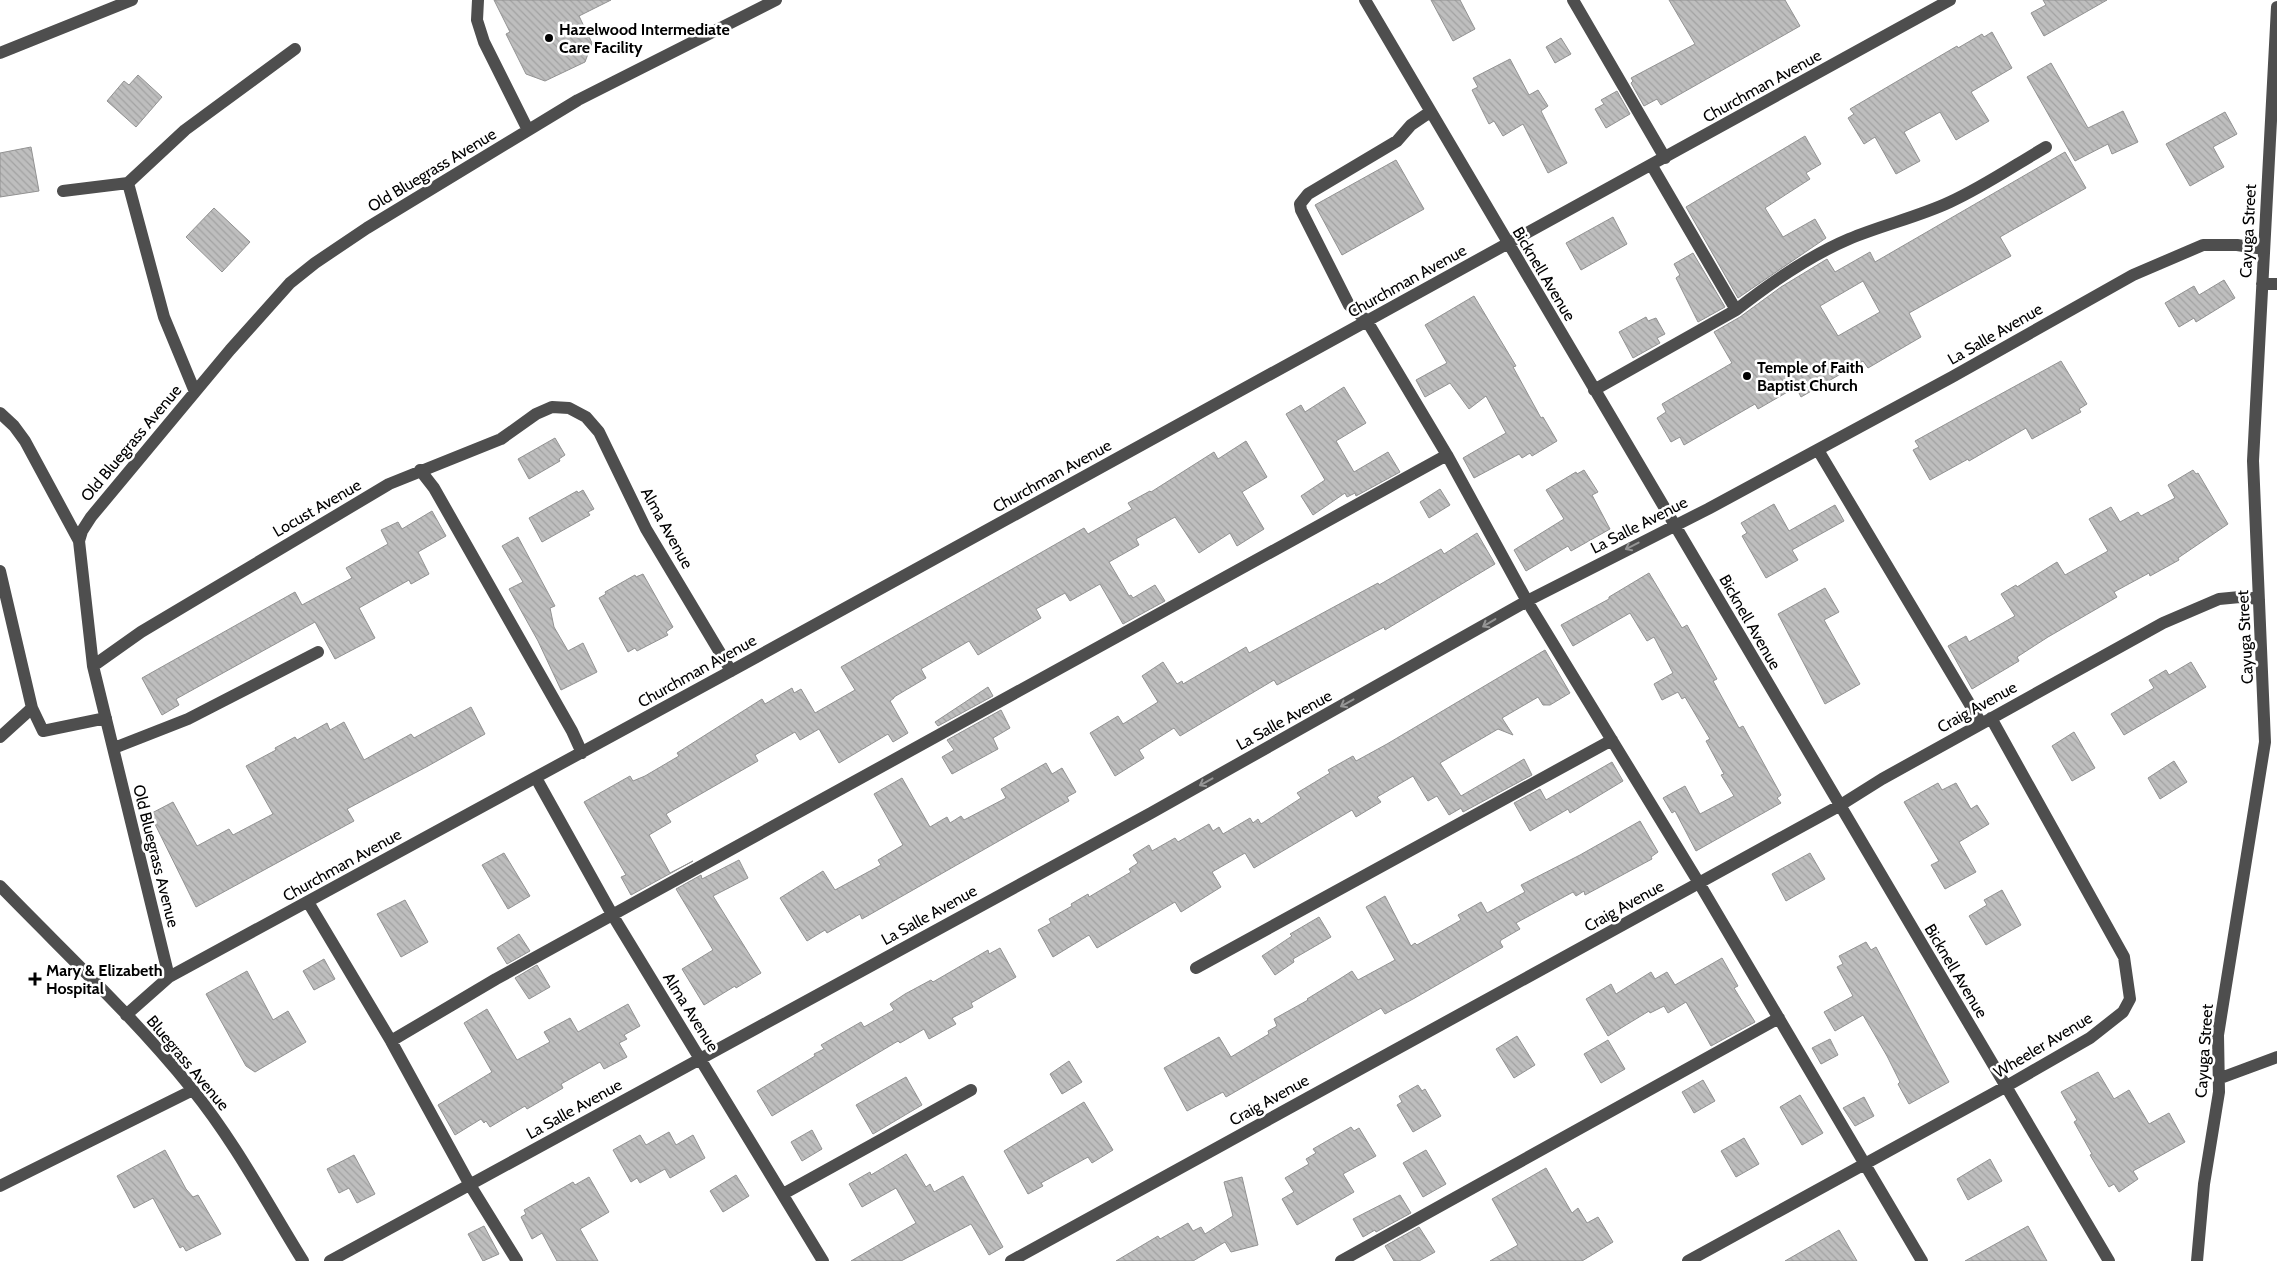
<svg xmlns="http://www.w3.org/2000/svg" width="2277" height="1261" viewBox="0 0 2277 1261" font-family="Cabin,sans-serif">
<defs>
<pattern id="building-back-hatch" width="6" height="6" patternUnits="userSpaceOnUse" patternTransform="scale(1.25)"><rect width="6" height="6" fill="#bebebe"/><path d="M-1 5l2 2M0 0l6 6M5-1l2 2" fill="none" stroke="#a2a2a2"/></pattern>
</defs>
<rect width="100%" height="100%" fill="#fff"/>
<path fill="url(#building-back-hatch)" stroke="#929292" fill-rule="evenodd" d="M 494,0 L 611,0 L 579,16 L 592,43 L 585,62 L 545,81 L 526,74 L 506,34 L 510,32 Z
M 1431,0 L 1460,0 L 1475,29 L 1453,41 Z
M 1669,0 L 1785,0 L 1800,26 L 1661,105 L 1657,99 L 1644,106 L 1631,83 L 1633,81 L 1631,78 L 1695,44 Z
M 2043,0 L 2107,0 L 2044,36 L 2031,13 L 2046,5 Z
M 1992,32 L 2012,68 L 1971,92 L 1989,121 L 1956,140 L 1940,112 L 1904,132 L 1920,161 L 1896,174 L 1875,137 L 1864,144 L 1848,118 L 1854,114 L 1850,109 L 1957,46 L 1958,48 L 1982,34 L 1984,37 Z
M 1561,38 L 1571,54 L 1555,63 L 1546,47 Z
M 1510,59 L 1529,95 L 1538,90 L 1548,106 L 1541,111 L 1567,163 L 1548,173 L 1523,124 L 1503,136 L 1494,121 L 1489,124 L 1472,90 L 1478,87 L 1473,78 Z
M 2051,63 L 2088,128 L 2123,111 L 2138,142 L 2112,154 L 2108,144 L 2075,161 L 2027,77 Z
M 138,75 L 162,97 L 136,127 L 107,101 L 124,81 L 129,85 Z
M 1617,91 L 1630,114 L 1606,128 L 1595,109 L 1604,104 L 1601,100 Z
M 2225,112 L 2237,134 L 2213,147 L 2224,167 L 2190,186 L 2166,144 Z
M 1805,136 L 1821,164 L 1806,173 L 1810,179 L 1765,208 L 1783,237 L 1815,219 L 1826,238 L 1738,298 L 1686,207 Z
M 31,147 L 39,191 L 0,197 L 0,153 Z
M 2065,152 L 2086,188 L 2000,237 L 2011,256 L 1909,313 L 1921,337 L 1868,368 L 1863,361 L 1801,397 L 1796,387 L 1758,409 L 1755,404 L 1684,445 L 1680,437 L 1671,442 L 1657,418 L 1666,412 L 1662,404 L 1732,363 L 1714,332 L 1740,317 L 1781,287 L 1827,259 L 1835,272 L 1870,252 L 1875,262 ZM 1863,281 L 1880,312 L 1838,336 L 1820,306 Z
M 1396,160 L 1424,209 L 1342,255 L 1315,205 Z
M 214,208 L 250,242 L 222,272 L 186,237 Z
M 1613,217 L 1627,244 L 1581,270 L 1566,243 Z
M 1693,253 L 1725,307 L 1698,322 L 1676,278 L 1680,275 L 1674,264 Z
M 2224,280 L 2235,298 L 2196,322 L 2194,318 L 2179,327 L 2165,303 L 2194,286 L 2199,295 Z
M 1474,296 L 1516,366 L 1513,367 L 1541,418 L 1543,417 L 1557,441 L 1532,456 L 1530,453 L 1522,458 L 1519,454 L 1474,478 L 1463,458 L 1506,433 L 1486,396 L 1469,409 L 1450,383 L 1425,397 L 1416,380 L 1447,363 L 1425,325 Z
M 1646,317 L 1648,321 L 1656,318 L 1665,334 L 1657,338 L 1660,343 L 1633,358 L 1619,332 Z
M 2061,361 L 2087,404 L 2079,409 L 2081,412 L 2032,439 L 2026,428 L 1969,461 L 1968,459 L 1930,480 L 1913,450 L 1919,447 L 1915,441 Z
M 1344,387 L 1366,423 L 1336,441 L 1354,472 L 1388,452 L 1400,472 L 1356,496 L 1355,493 L 1347,497 L 1345,493 L 1313,515 L 1301,496 L 1325,480 L 1286,414 L 1301,405 L 1305,412 Z
M 555,438 L 565,455 L 559,459 L 560,461 L 529,479 L 518,459 Z
M 1246,441 L 1267,477 L 1242,492 L 1264,529 L 1237,546 L 1230,533 L 1199,553 L 1175,517 L 1136,539 L 1139,545 L 1109,562 L 1129,596 L 1131,595 L 1133,598 L 1155,585 L 1165,601 L 1123,624 L 1100,584 L 1070,601 L 1065,593 L 1036,609 L 1041,618 L 978,655 L 969,641 L 921,669 L 926,678 L 894,697 L 894,698 L 890,701 L 908,733 L 893,742 L 888,734 L 839,763 L 819,729 L 800,740 L 795,732 L 755,755 L 758,761 L 666,814 L 671,822 L 649,835 L 670,873 L 693,861 L 631,895 L 621,877 L 626,875 L 584,802 L 630,776 L 633,781 L 645,776 L 679,756 L 677,753 L 762,699 L 765,704 L 792,688 L 794,693 L 801,689 L 815,713 L 855,690 L 841,667 L 1084,528 L 1088,534 L 1132,509 L 1128,503 L 1150,491 L 1151,492 L 1214,452 L 1218,459 Z
M 1584,470 L 1598,492 L 1592,495 L 1610,529 L 1571,551 L 1568,546 L 1526,571 L 1514,550 L 1564,519 L 1546,490 L 1576,472 L 1577,474 Z
M 2193,470 L 2196,474 L 2198,473 L 2228,524 L 2178,558 L 2179,560 L 2150,576 L 2149,573 L 2114,592 L 2117,597 L 2048,637 L 2017,657 L 2019,661 L 1972,689 L 1948,646 L 1966,636 L 1969,642 L 2015,616 L 2001,594 L 2016,585 L 2017,587 L 2057,562 L 2065,575 L 2108,551 L 2089,519 L 2111,507 L 2120,522 L 2138,512 L 2141,516 L 2175,498 L 2168,485 Z
M 1440,489 L 1450,505 L 1429,518 L 1420,502 Z
M 583,490 L 594,509 L 588,512 L 590,515 L 542,542 L 529,518 L 577,491 L 578,493 Z
M 1774,504 L 1789,531 L 1835,505 L 1844,521 L 1792,550 L 1798,560 L 1766,578 L 1742,536 L 1747,533 L 1741,523 Z
M 432,511 L 446,536 L 418,552 L 429,574 L 411,584 L 409,580 L 359,608 L 375,638 L 335,659 L 315,622 L 176,699 L 179,705 L 162,715 L 142,678 L 295,592 L 302,605 L 352,578 L 346,568 L 388,544 L 381,530 L 398,522 L 402,529 Z
M 1477,533 L 1495,564 L 1385,630 L 1384,627 L 1277,685 L 1274,680 L 1180,736 L 1174,728 L 1139,750 L 1144,758 L 1115,776 L 1090,733 L 1118,716 L 1123,724 L 1158,702 L 1142,676 L 1163,662 L 1177,684 L 1182,681 L 1183,684 L 1246,647 L 1249,653 L 1378,583 L 1379,585 L 1441,549 L 1444,554 Z
M 518,537 L 555,606 L 550,608 L 554,627 L 568,651 L 583,643 L 597,672 L 561,690 L 538,641 L 509,589 L 523,582 L 502,546 Z
M 1649,573 L 1682,628 L 1687,625 L 1717,679 L 1713,681 L 1739,728 L 1743,726 L 1781,795 L 1777,798 L 1781,803 L 1696,851 L 1675,811 L 1672,813 L 1663,798 L 1685,786 L 1700,814 L 1734,796 L 1721,775 L 1724,774 L 1706,741 L 1710,739 L 1685,697 L 1682,699 L 1678,692 L 1662,700 L 1654,684 L 1673,673 L 1654,637 L 1647,641 L 1630,613 L 1573,646 L 1561,625 L 1609,599 L 1609,597 Z
M 643,574 L 673,627 L 666,632 L 668,635 L 637,651 L 635,648 L 628,652 L 599,598 L 606,594 L 605,592 L 635,575 L 636,577 Z
M 1825,588 L 1839,612 L 1824,620 L 1860,684 L 1825,704 L 1778,614 Z
M 1545,650 L 1570,693 L 1550,705 L 1543,705 L 1538,697 L 1502,718 L 1513,735 L 1498,729 L 1440,763 L 1461,796 L 1524,759 L 1532,775 L 1463,812 L 1461,808 L 1449,815 L 1437,796 L 1428,801 L 1413,776 L 1377,797 L 1381,802 L 1356,817 L 1352,810 L 1254,868 L 1245,853 L 1212,872 L 1221,887 L 1181,912 L 1175,902 L 1097,948 L 1089,935 L 1053,957 L 1038,930 L 1051,923 L 1049,919 L 1072,906 L 1071,904 L 1088,894 L 1089,897 L 1131,872 L 1129,869 L 1138,863 L 1133,855 L 1149,845 L 1152,851 L 1175,838 L 1178,842 L 1209,824 L 1213,831 L 1219,827 L 1223,834 L 1250,818 L 1253,823 L 1258,819 L 1261,824 L 1301,798 L 1297,793 L 1330,773 L 1328,770 L 1353,756 L 1356,761 L 1387,744 Z
M 2191,662 L 2206,687 L 2124,735 L 2111,714 L 2154,688 L 2149,680 L 2166,670 L 2169,675 Z
M 988,687 L 993,696 L 938,726 L 935,722 Z
M 471,707 L 485,734 L 428,766 L 347,809 L 354,821 L 196,907 L 150,814 L 173,802 L 197,846 L 229,829 L 233,835 L 273,814 L 246,766 L 276,750 L 275,748 L 295,737 L 297,740 L 327,723 L 330,730 L 344,722 L 364,760 L 411,734 L 414,738 Z
M 1001,710 L 1010,728 L 993,738 L 998,749 L 952,774 L 942,757 L 954,750 L 947,740 Z
M 2074,732 L 2095,768 L 2072,781 L 2052,746 Z
M 2174,761 L 2187,782 L 2160,799 L 2148,778 Z
M 1612,762 L 1623,781 L 1570,813 L 1568,809 L 1530,831 L 1514,803 L 1540,789 L 1546,800 Z
M 1046,763 L 1052,774 L 1062,768 L 1076,792 L 1067,797 L 1069,801 L 862,919 L 860,914 L 827,933 L 825,930 L 807,941 L 780,898 L 823,871 L 835,890 L 881,865 L 878,860 L 903,845 L 874,794 L 902,778 L 930,827 L 947,817 L 950,823 L 961,816 L 964,820 L 1006,798 L 1001,789 Z
M 1938,783 L 1942,790 L 1956,783 L 1971,809 L 1977,805 L 1989,824 L 1959,842 L 1976,872 L 1945,889 L 1931,865 L 1939,861 L 1904,802 Z
M 1640,821 L 1658,852 L 1651,857 L 1652,859 L 1585,895 L 1584,891 L 1576,896 L 1573,892 L 1516,923 L 1520,929 L 1501,940 L 1500,942 L 1503,947 L 1413,999 L 1385,1014 L 1381,1008 L 1226,1097 L 1223,1092 L 1187,1111 L 1164,1068 L 1219,1037 L 1231,1057 L 1269,1034 L 1268,1031 L 1277,1026 L 1274,1019 L 1308,1000 L 1307,999 L 1338,980 L 1352,971 L 1358,980 L 1395,960 L 1366,907 L 1385,896 L 1411,946 L 1415,943 L 1417,945 L 1461,920 L 1458,915 L 1481,902 L 1487,913 L 1525,892 L 1521,885 L 1580,855 Z
M 504,853 L 530,896 L 508,909 L 482,865 Z
M 1810,853 L 1825,879 L 1786,901 L 1772,874 Z
M 739,860 L 748,878 L 713,896 L 761,973 L 736,988 L 735,986 L 704,1005 L 682,969 L 713,950 L 676,889 L 701,875 L 702,879 Z
M 2002,890 L 2021,925 L 1986,945 L 1969,916 L 1987,905 L 1984,900 Z
M 405,900 L 428,942 L 401,957 L 377,914 Z
M 1319,917 L 1331,937 L 1293,959 L 1294,962 L 1275,975 L 1262,956 L 1292,936 L 1290,934 Z
M 519,934 L 530,951 L 507,964 L 497,948 Z
M 1866,942 L 1871,950 L 1876,947 L 1949,1082 L 1909,1104 L 1898,1084 L 1900,1082 L 1887,1056 L 1863,1015 L 1835,1031 L 1824,1012 L 1853,996 L 1837,967 L 1843,964 L 1839,956 Z
M 1000,948 L 1016,977 L 971,1003 L 973,1007 L 952,1018 L 956,1024 L 929,1039 L 924,1029 L 900,1043 L 898,1041 L 772,1116 L 757,1091 L 815,1056 L 814,1054 L 824,1049 L 821,1045 L 861,1022 L 864,1027 L 894,1010 L 890,1004 L 905,994 L 931,980 L 933,982 L 988,950 L 989,954 Z
M 1722,958 L 1738,986 L 1734,988 L 1755,1022 L 1711,1046 L 1686,1002 L 1668,1013 L 1664,1006 L 1650,1013 L 1649,1011 L 1608,1036 L 1586,999 L 1611,984 L 1616,994 L 1651,972 L 1655,979 L 1667,972 L 1675,985 Z
M 324,959 L 335,979 L 314,990 L 303,971 Z
M 537,965 L 550,987 L 529,999 L 515,978 Z
M 247,971 L 273,1020 L 288,1011 L 306,1042 L 255,1072 L 246,1066 L 206,994 Z
M 628,1004 L 640,1026 L 624,1035 L 627,1039 L 619,1043 L 627,1057 L 604,1069 L 600,1062 L 561,1084 L 563,1088 L 527,1109 L 525,1106 L 490,1127 L 486,1121 L 484,1123 L 481,1119 L 455,1135 L 438,1105 L 492,1072 L 464,1023 L 487,1009 L 517,1060 L 550,1042 L 544,1032 L 570,1018 L 578,1032 Z
M 1517,1036 L 1535,1065 L 1514,1078 L 1496,1049 Z
M 1830,1039 L 1838,1055 L 1821,1064 L 1812,1048 Z
M 1608,1040 L 1625,1069 L 1601,1083 L 1584,1054 Z
M 1069,1061 L 1082,1082 L 1062,1094 L 1050,1074 Z
M 2098,1072 L 2114,1099 L 2129,1090 L 2149,1124 L 2169,1113 L 2185,1142 L 2133,1171 L 2138,1179 L 2119,1192 L 2114,1184 L 2109,1187 L 2090,1155 L 2092,1154 L 2074,1122 L 2077,1120 L 2061,1092 Z
M 906,1077 L 922,1105 L 873,1134 L 856,1105 Z
M 1703,1080 L 1715,1101 L 1694,1113 L 1682,1092 Z
M 1418,1085 L 1422,1091 L 1425,1089 L 1441,1116 L 1413,1132 L 1397,1105 L 1402,1102 L 1399,1096 Z
M 1800,1095 L 1823,1133 L 1802,1145 L 1780,1107 Z
M 1864,1097 L 1874,1116 L 1855,1126 L 1843,1108 Z
M 1084,1102 L 1113,1150 L 1092,1163 L 1088,1157 L 1041,1183 L 1043,1186 L 1028,1194 L 1004,1151 Z
M 1351,1127 L 1354,1131 L 1359,1128 L 1376,1156 L 1343,1174 L 1354,1192 L 1297,1225 L 1282,1199 L 1294,1192 L 1285,1178 L 1309,1164 L 1306,1159 L 1316,1153 L 1313,1149 Z
M 812,1130 L 822,1149 L 802,1161 L 791,1142 Z
M 669,1132 L 676,1145 L 693,1135 L 705,1158 L 670,1178 L 665,1169 L 640,1183 L 637,1178 L 631,1182 L 613,1150 L 640,1135 L 646,1145 Z
M 1744,1138 L 1759,1164 L 1736,1177 L 1721,1151 Z
M 165,1150 L 186,1189 L 193,1197 L 198,1195 L 221,1234 L 186,1251 L 183,1246 L 180,1248 L 153,1198 L 134,1208 L 117,1176 Z
M 1426,1150 L 1446,1184 L 1423,1197 L 1403,1163 Z
M 906,1154 L 926,1187 L 930,1184 L 934,1192 L 963,1176 L 1003,1247 L 989,1255 L 971,1224 L 901,1261 L 851,1261 L 916,1223 L 896,1188 L 862,1207 L 849,1184 L 870,1172 L 871,1175 Z
M 354,1155 L 375,1194 L 357,1203 L 349,1188 L 339,1193 L 327,1169 Z
M 1990,1159 L 2002,1181 L 1968,1200 L 1957,1179 Z
M 1546,1168 L 1572,1213 L 1578,1208 L 1587,1223 L 1598,1217 L 1613,1242 L 1582,1261 L 1490,1261 L 1518,1245 L 1492,1199 Z
M 736,1175 L 749,1196 L 723,1212 L 710,1191 Z
M 589,1177 L 609,1212 L 580,1229 L 598,1261 L 557,1261 L 542,1233 L 532,1239 L 521,1217 L 526,1214 L 524,1210 L 573,1182 L 575,1185 Z
M 1242,1177 L 1258,1245 L 1231,1252 L 1225,1242 L 1193,1261 L 1116,1261 L 1158,1236 L 1160,1239 L 1188,1223 L 1193,1231 L 1201,1227 L 1205,1234 L 1233,1216 L 1224,1182 Z
M 1400,1195 L 1411,1213 L 1376,1232 L 1375,1230 L 1363,1237 L 1353,1219 Z
M 484,1226 L 499,1254 L 483,1261 L 468,1234 Z
M 2028,1226 L 2047,1261 L 1965,1261 Z
M 1419,1227 L 1435,1252 L 1419,1261 L 1394,1261 L 1385,1246 Z
M 1839,1230 L 1857,1261 L 1785,1261 Z"/>
<g fill="none" stroke-linecap="round" stroke-linejoin="round">
<path stroke="#4e4e4e" stroke-width="12" d="M 478,0 L 477,20 L 484,42 L 528,130
M 1365,0 L 2109,1261
M 1573,0 L 1665,158
M 0,53 L 132,0
M 1430,112 L 1411,125 L 1397,141 L 1308,194 L 1300,204 L 1301,210 L 1349,305 L 1367,321 L 1447,455 L 1527,601 L 1699,883 L 1922,1261
M 1652,166 L 1736,310
M 63,191 L 128,183
M 2262,284 L 2277,284
M 1594,390 L 1736,310 C 1769,284 1811,255 1849,239 C 1882,225 1918,217 1950,202 C 1983,187 2015,165 2046,147
M 195,392 L 164,317 L 128,183 L 185,130 L 295,49
M 0,413 L 14,426 L 25,441 L 79,541
M 1818,450 L 1981,723
M 420,470 L 434,488 L 572,731 L 582,753
M 0,571 L 32,708 L 43,731 L 106,718
M 93,666 L 141,632 L 389,484 L 501,439 L 536,414 L 552,407 L 569,408 L 586,417 L 599,432 L 646,529 L 731,671
M 0,737 L 32,708
M 114,748 L 188,719 L 318,652
M 536,778 L 613,916 L 823,1261
M 0,886 C 65,953 134,1017 192,1089 C 235,1142 267,1203 303,1261
M 308,902 L 391,1041 L 470,1185 L 517,1261
M 1196,968 L 1612,740
M 169,977 L 93,666 L 79,541 L 82,531 L 91,517 L 230,350 L 290,283 L 315,263 L 367,228 L 578,100 L 776,0
M 126,1015 L 169,977 L 731,671 L 1950,0
M 391,1041 L 496,979 L 1447,455
M 2218,1079 L 2277,1057
M 0,1186 L 193,1090
M 783,1194 L 971,1090
M 330,1261 L 1151,813 L 1527,601 L 1708,509 L 1952,377 L 2133,275 L 2203,245 L 2237,245 L 2264,249
M 1011,1261 L 1839,806 L 1882,779 L 2163,623 L 2219,599 L 2240,597 L 2259,599
M 1341,1261 L 1779,1018
M 1688,1261 L 2005,1087 L 2090,1038 L 2123,1012 L 2130,999 L 2124,957 L 1991,718
M 2197,1261 L 2204,1184 L 2219,1092 L 2218,1035 L 2265,742 L 2253,461 L 2277,7"/>
</g>
<defs><path id="oneway-shaft" d="M-6 0H5M1.5-3L5.5 0L1.5 3" fill="none" stroke-width="1.6" stroke-linecap="round" stroke-linejoin="round" transform="scale(1.25)"/></defs>
<g stroke="#959595">
<use href="#oneway-shaft" transform="translate(1632 546) rotate(153)"/>
<use href="#oneway-shaft" transform="translate(1489 623) rotate(149)"/>
<use href="#oneway-shaft" transform="translate(1347 703) rotate(151)"/>
<use href="#oneway-shaft" transform="translate(1206 782) rotate(151)"/>
</g>
<g fill="#000" stroke="#fff" stroke-width="2">
<circle cx="549" cy="38" r="5"/>
<circle cx="1747" cy="376" r="5"/>
<path d="M32.5 971.5h5v5h5v5h-5v5h-5v-5h-5v-5h5z"/>
</g>
<g text-anchor="middle" dominant-baseline="central" stroke-width="5" stroke-linejoin="round" paint-order="stroke">
<g font-size="16" font-weight="bold" fill="#000" stroke="#fff" text-anchor="start">
<text x="559" y="29">Hazelwood Intermediate<tspan x="559" dy="18">Care Facility</tspan></text>
<text x="1757" y="367">Temple of Faith<tspan x="1757" dy="18">Baptist Church</tspan></text>
<text x="46" y="970">Mary &amp; Elizabeth<tspan x="46" dy="18">Hospital</tspan></text>
</g>
<g font-size="16" fill="#000" stroke="#fff">
<text transform="translate(1762 86) rotate(-29)">Churchman Avenue</text>
<text transform="translate(432 170) rotate(-31)">Old Bluegrass Avenue</text>
<text transform="translate(2248 231) rotate(-87)">Cayuga Street</text>
<text transform="translate(1544 274) rotate(59)">Bicknell Avenue</text>
<text transform="translate(1407 281) rotate(-29)">Churchman Avenue</text>
<text transform="translate(1995 334) rotate(-30)">La Salle Avenue</text>
<text transform="translate(131 443) rotate(-50)">Old Bluegrass Avenue</text>
<text transform="translate(1052 476) rotate(-29)">Churchman Avenue</text>
<text transform="translate(317 508) rotate(-30)">Locust Avenue</text>
<text transform="translate(1639 525) rotate(-27)">La Salle Avenue</text>
<text transform="translate(667 528) rotate(61)">Alma Avenue</text>
<text transform="translate(1750 622) rotate(60)">Bicknell Avenue</text>
<text transform="translate(2245 637) rotate(-93)">Cayuga Street</text>
<text transform="translate(697 671) rotate(-29)">Churchman Avenue</text>
<text transform="translate(1977 707) rotate(-29)">Craig Avenue</text>
<text transform="translate(1284 720) rotate(-29)">La Salle Avenue</text>
<text transform="translate(156 856) rotate(76)">Old Bluegrass Avenue</text>
<text transform="translate(342 865) rotate(-29)">Churchman Avenue</text>
<text transform="translate(1624 906) rotate(-29)">Craig Avenue</text>
<text transform="translate(929 915) rotate(-29)">La Salle Avenue</text>
<text transform="translate(1956 971) rotate(59)">Bicknell Avenue</text>
<text transform="translate(691 1012) rotate(58)">Alma Avenue</text>
<text transform="translate(2043 1045) rotate(-31)">Wheeler Avenue</text>
<text transform="translate(2204 1051) rotate(-86)">Cayuga Street</text>
<text transform="translate(188 1063) rotate(50)">Bluegrass Avenue</text>
<text transform="translate(1269 1100) rotate(-29)">Craig Avenue</text>
<text transform="translate(574 1109) rotate(-29)">La Salle Avenue</text>
</g>
</g>
</svg>
